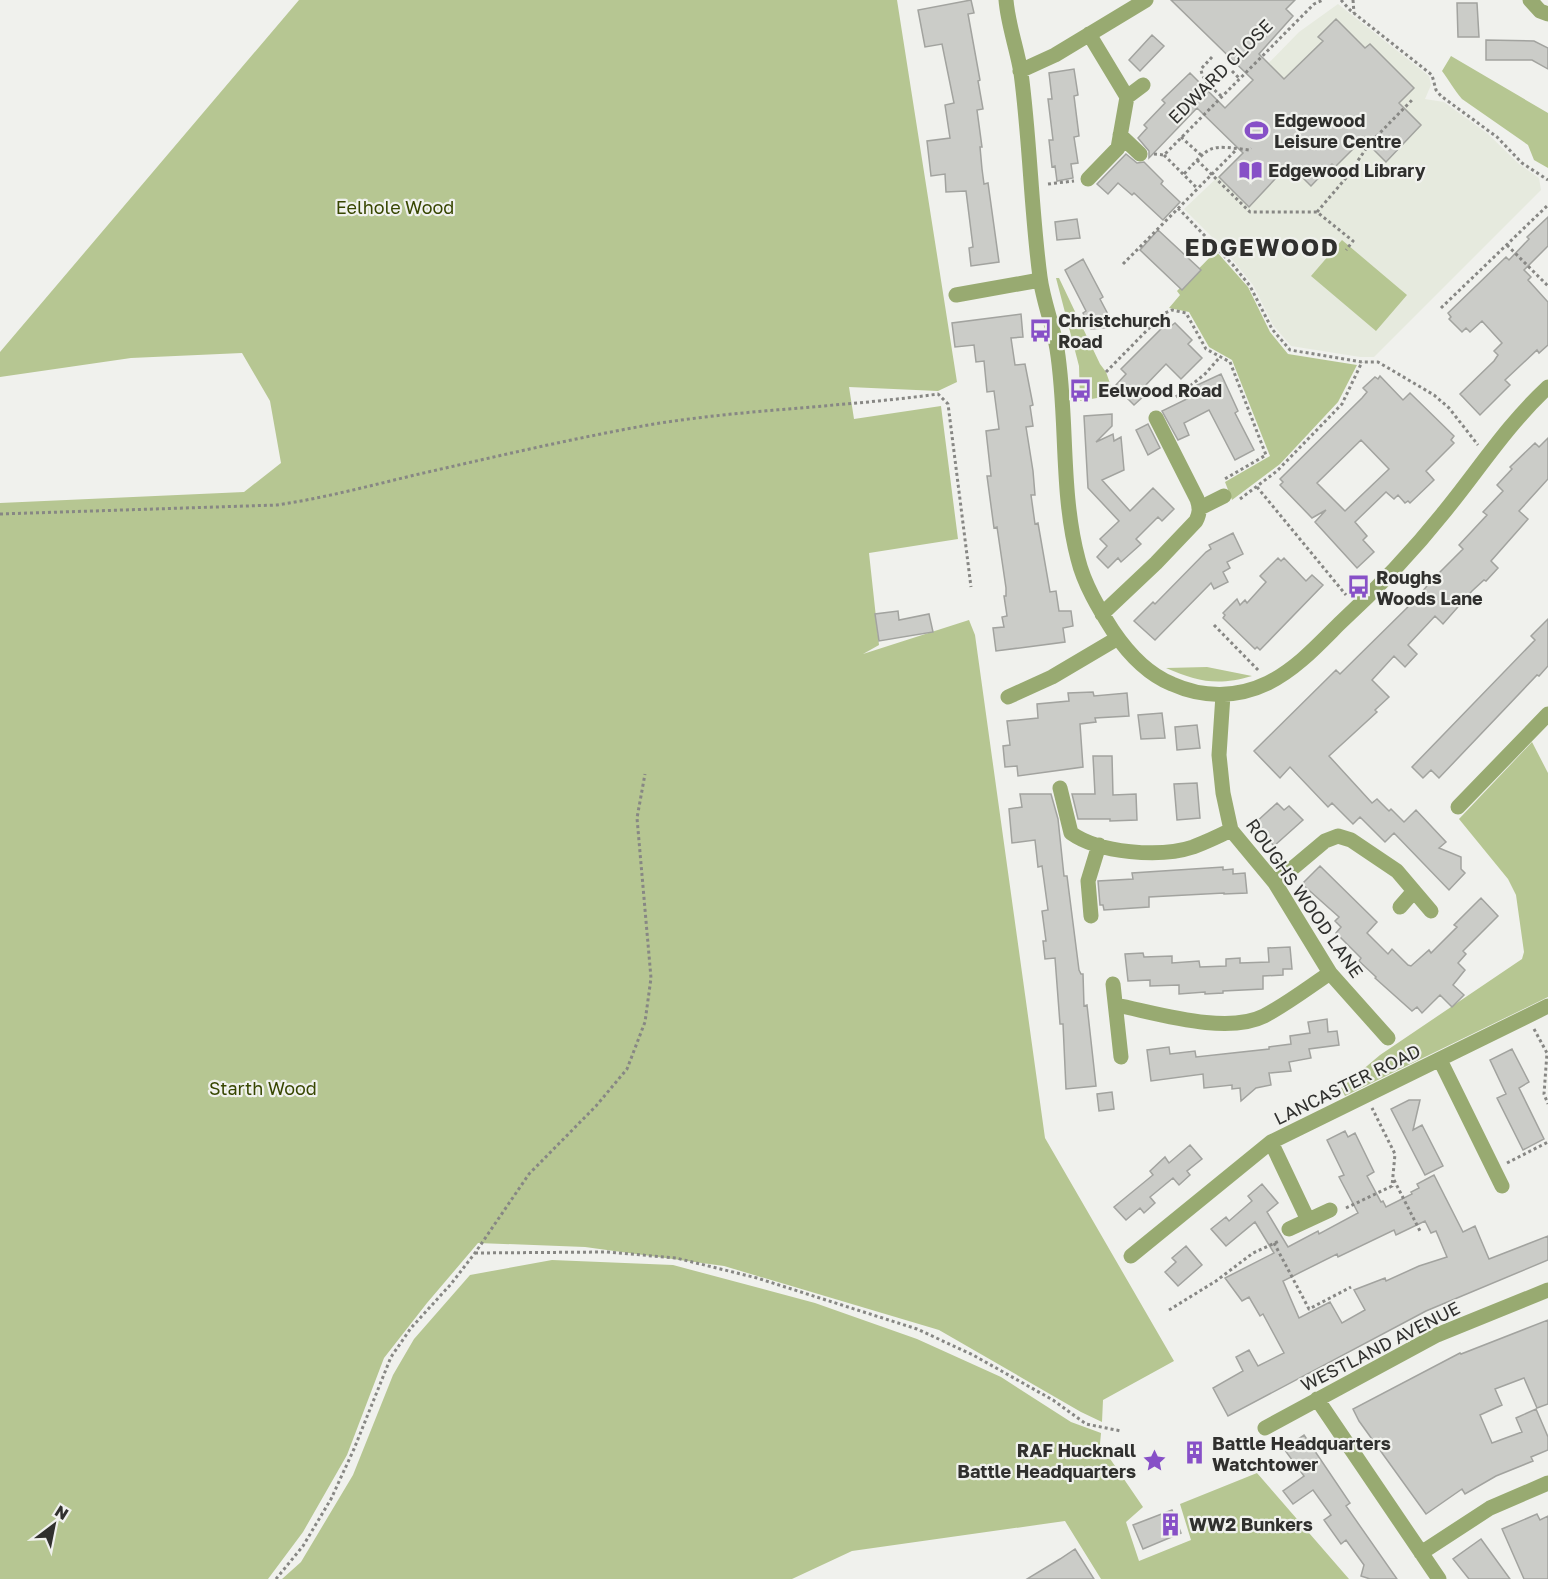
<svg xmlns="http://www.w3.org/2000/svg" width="1548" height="1579" viewBox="0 0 1548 1579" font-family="'Golos Text',sans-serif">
<rect width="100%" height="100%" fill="#f0f1ed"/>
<path fill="#e6eade" d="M 1338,4 L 1429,76 L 1431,85 L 1425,99 L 1444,102 L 1488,134 L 1519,164 L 1539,178 L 1541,190 L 1374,357 L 1360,357 L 1291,346 L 1273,325 L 1253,285 L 1222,247 L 1184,209 L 1243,153 L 1235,133 L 1229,139 L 1211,122 L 1299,32 Z"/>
<path fill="#b6c692" d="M 299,0 L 897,0 L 957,382 L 938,391 L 849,387 L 854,419 L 941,406 L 958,539 L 869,553 L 879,645 L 863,654 L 969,620 L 975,635 L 1045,1138 L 1174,1361 L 1103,1400 L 1102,1422 L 1081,1412 L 939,1330 L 724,1266 L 585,1247 L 478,1243 L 427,1303 L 384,1358 L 347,1455 L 303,1532 L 268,1579 L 0,1579 L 0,503 L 244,492 L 281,463 L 270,401 L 242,353 L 131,358 L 0,377 L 0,352 Z
M 1451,56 L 1548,113 L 1548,168 L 1534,160 L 1528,145 L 1462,99 C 1454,90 1449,80 1442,71 Z
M 1342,240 L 1407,295 L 1376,331 L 1311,276 Z
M 1216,251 L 1248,287 L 1270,332 L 1288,354 L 1357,365 L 1338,402 L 1280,464 L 1232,500 L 1225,482 L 1270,456 L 1232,360 L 1209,347 L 1189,312 L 1169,308 L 1180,295 L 1177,291 Z
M 1056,278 L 1059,278 L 1100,364 L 1106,372 L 1114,395 L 1080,401 L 1079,366 Z
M 1207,667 L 1252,676 C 1218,686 1198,682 1166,668 Z
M 1532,742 L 1548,773 L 1548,997 L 1345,1096 L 1341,1088 L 1380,1055 L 1522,959 L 1524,952 L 1516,895 L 1508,879 L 1459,819 Z
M 552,1260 L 673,1265 L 815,1303 L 917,1339 L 1001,1377 L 1071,1422 L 1101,1433 L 1100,1444 L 1143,1507 L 1126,1522 L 1139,1561 L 1191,1540 L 1180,1504 L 1257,1473 L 1349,1579 L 1101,1579 L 1065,1521 L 852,1551 L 792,1579 L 282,1579 L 301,1562 L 353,1475 L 393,1375 L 414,1339 L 470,1275 Z"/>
<path fill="#cbccc8" stroke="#a2a39f" stroke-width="1.5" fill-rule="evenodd" d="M 971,0 L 974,13 L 968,14 L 980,80 L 978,81 L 983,109 L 977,110 L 982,147 L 980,147 L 982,169 L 984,184 L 988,183 L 999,262 L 971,266 L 969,248 L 973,247 L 966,191 L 946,192 L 945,174 L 931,176 L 927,141 L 950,138 L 945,105 L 954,103 L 942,44 L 925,47 L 918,10 Z
M 1171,0 L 1295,0 L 1286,9 L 1293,16 L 1259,54 L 1284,79 L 1323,41 L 1318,37 L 1336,19 L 1365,48 L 1370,44 L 1414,88 L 1399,103 L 1421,125 L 1386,162 L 1363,139 L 1335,167 L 1332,164 L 1311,186 L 1289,164 L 1249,207 L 1219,177 L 1243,153 L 1197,108 L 1149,158 L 1149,151 L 1138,138 L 1147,128 L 1144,125 L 1165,103 L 1162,100 L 1190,73 L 1225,108 L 1253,80 Z
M 1457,3 L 1477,3 L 1479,37 L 1458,37 Z
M 1152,35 L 1164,46 L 1140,71 L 1129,60 Z
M 1486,40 L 1534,41 L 1548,48 L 1548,69 L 1532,60 L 1486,60 Z
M 1074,69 L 1078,95 L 1074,96 L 1079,136 L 1074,137 L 1078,163 L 1071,164 L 1073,178 L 1057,181 L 1055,166 L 1052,167 L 1049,140 L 1053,140 L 1048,99 L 1052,99 L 1049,73 Z
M 1126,154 L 1137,163 L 1144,162 L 1163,181 L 1161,184 L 1180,202 L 1163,220 L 1134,193 L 1132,195 L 1118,183 L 1108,194 L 1097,184 Z
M 1548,217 L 1548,246 L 1524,270 L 1531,277 L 1528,280 L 1548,302 L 1548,345 L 1539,353 L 1537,350 L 1505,380 L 1510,385 L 1480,415 L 1460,394 L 1494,361 L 1498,355 L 1494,351 L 1502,343 L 1482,321 L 1470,332 L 1466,328 L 1462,332 L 1449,319 L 1451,317 L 1448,313 L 1506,257 L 1509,260 L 1529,239 L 1527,237 Z
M 1077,219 L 1080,238 L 1057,240 L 1055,222 Z
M 1158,230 L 1201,270 L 1182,290 L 1140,250 Z
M 1083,259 L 1103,297 L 1100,299 L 1111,320 L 1108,321 L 1112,327 L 1091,329 L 1083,313 L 1086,311 L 1065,270 Z
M 1021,314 L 1023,337 L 1011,338 L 1015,365 L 1025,364 L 1033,405 L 1030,406 L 1033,426 L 1026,427 L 1033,471 L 1035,495 L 1031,495 L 1035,524 L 1038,523 L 1050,592 L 1056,591 L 1059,611 L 1071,611 L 1073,626 L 1063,628 L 1065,642 L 996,651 L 993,628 L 1004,627 L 1002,617 L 1007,616 L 1004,596 L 1006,596 L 1006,588 L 997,527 L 994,528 L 987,476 L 991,476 L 986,431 L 999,429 L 994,391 L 987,392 L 984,361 L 976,362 L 974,345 L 955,347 L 952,323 Z
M 1167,323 L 1171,326 L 1175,323 L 1192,340 L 1188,344 L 1202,358 L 1181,379 L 1166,364 L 1141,390 L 1146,394 L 1134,405 L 1115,386 L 1126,374 L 1121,369 Z
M 1221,374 L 1238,411 L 1235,413 L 1254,450 L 1235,460 L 1209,410 L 1184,423 L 1189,435 L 1178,440 L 1162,411 L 1197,394 L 1191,388 Z
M 1380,376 L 1403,400 L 1410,393 L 1454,436 L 1451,440 L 1454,443 L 1426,471 L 1434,480 L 1410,503 L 1408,501 L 1405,503 L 1398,495 L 1394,499 L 1386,492 L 1355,522 L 1367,536 L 1363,540 L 1374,552 L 1357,568 L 1315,522 L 1326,510 L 1312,518 L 1280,485 L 1283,482 L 1280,479 L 1362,398 L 1367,392 L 1363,388 L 1375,377 L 1378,379 ZM 1361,440 L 1389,469 L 1345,511 L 1317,483 Z
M 1112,414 L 1112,426 L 1096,442 L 1113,434 L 1114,441 L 1121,437 L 1124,470 L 1102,480 L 1130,511 L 1153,488 L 1174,509 L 1162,521 L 1158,517 L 1136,539 L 1141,544 L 1121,562 L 1118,558 L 1108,568 L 1097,557 L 1107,546 L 1100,539 L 1119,521 L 1088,488 L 1084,416 Z
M 1148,424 L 1160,448 L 1148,455 L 1136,430 Z
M 1548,438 L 1548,479 L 1519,511 L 1528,519 L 1491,561 L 1498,568 L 1486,581 L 1484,580 L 1472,591 L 1443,624 L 1435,616 L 1408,645 L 1417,654 L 1405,667 L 1394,656 L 1372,680 L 1389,697 L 1375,710 L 1377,712 L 1329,756 L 1372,803 L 1377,799 L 1389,811 L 1391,809 L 1404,822 L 1416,810 L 1446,842 L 1439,848 L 1461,857 L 1461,869 L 1465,873 L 1449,890 L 1394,833 L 1385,842 L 1360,817 L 1353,824 L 1332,803 L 1328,807 L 1290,767 L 1280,778 L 1254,751 L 1336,670 L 1340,674 L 1416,599 L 1432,580 L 1463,549 L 1459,545 L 1487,515 L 1483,512 L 1503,491 L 1497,485 L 1512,469 L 1510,467 L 1535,443 L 1539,447 Z
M 1233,533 L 1243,554 L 1227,562 L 1230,568 L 1223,572 L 1228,582 L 1214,589 L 1211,583 L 1155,640 L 1134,621 L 1153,602 L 1155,604 L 1206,552 L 1211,549 L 1209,545 Z
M 1278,558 L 1281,561 L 1284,558 L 1306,581 L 1312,575 L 1323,585 L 1260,650 L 1257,647 L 1255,649 L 1223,618 L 1225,615 L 1223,613 L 1237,599 L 1240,605 L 1245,600 L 1247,603 L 1266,582 L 1260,576 Z
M 898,611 L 899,620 L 929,614 L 933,632 L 879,641 L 875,614 Z
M 1548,619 L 1548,666 L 1539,676 L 1537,675 L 1439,778 L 1431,770 L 1423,778 L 1412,767 L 1535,640 L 1531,636 Z
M 1093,692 L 1094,696 L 1127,693 L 1129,716 L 1095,718 L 1096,722 L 1080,724 L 1083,767 L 1018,776 L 1017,766 L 1005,767 L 1003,746 L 1010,745 L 1007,721 L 1038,718 L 1037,704 L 1069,701 L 1068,693 Z
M 1162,713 L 1165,738 L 1141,739 L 1138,715 Z
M 1197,725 L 1200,748 L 1177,750 L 1175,727 Z
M 1093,756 L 1112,756 L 1113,795 L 1136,794 L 1137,820 L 1110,821 L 1110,819 L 1078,819 L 1072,794 L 1095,794 Z
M 1197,783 L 1200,818 L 1177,820 L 1174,784 Z
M 1020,794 L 1051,794 L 1058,819 L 1064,876 L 1067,876 L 1079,970 L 1081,974 L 1083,974 L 1084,1006 L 1087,1005 L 1096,1086 L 1066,1089 L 1063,1024 L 1060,1024 L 1055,958 L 1045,959 L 1043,941 L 1046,941 L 1042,911 L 1048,910 L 1042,866 L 1038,867 L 1035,840 L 1012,843 L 1009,809 L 1022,807 Z
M 1277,803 L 1284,810 L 1289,806 L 1303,820 L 1274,846 L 1254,824 Z
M 1320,866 L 1377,922 L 1367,933 L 1388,954 L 1392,949 L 1408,965 L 1411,966 L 1429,950 L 1431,953 L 1457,927 L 1454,925 L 1481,898 L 1498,916 L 1463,951 L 1466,954 L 1458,963 L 1465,970 L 1453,985 L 1464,995 L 1452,1007 L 1440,995 L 1422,1013 L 1417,1007 L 1412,1011 L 1375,978 L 1376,977 L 1359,961 L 1361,958 L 1336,933 L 1341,927 L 1335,921 L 1339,917 L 1302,884 Z
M 1223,867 L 1223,870 L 1233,869 L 1233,874 L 1245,873 L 1247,893 L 1224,894 L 1224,893 L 1149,897 L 1149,907 L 1104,910 L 1103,905 L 1100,905 L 1098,881 L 1133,879 L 1132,873 Z
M 1290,947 L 1292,969 L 1283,969 L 1283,975 L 1263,976 L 1263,989 L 1223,991 L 1223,993 L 1205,994 L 1205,992 L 1179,994 L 1179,985 L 1150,986 L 1150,980 L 1128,981 L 1125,954 L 1143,953 L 1144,957 L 1172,956 L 1172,963 L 1199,961 L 1200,967 L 1226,966 L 1226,959 L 1240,958 L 1240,963 L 1269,962 L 1268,948 Z
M 1327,1019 L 1328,1032 L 1337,1031 L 1339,1045 L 1309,1049 L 1311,1058 L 1289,1062 L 1291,1071 L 1269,1073 L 1271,1085 L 1256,1088 L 1241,1101 L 1240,1088 L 1232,1089 L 1232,1085 L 1204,1088 L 1203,1074 L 1151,1081 L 1147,1050 L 1169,1047 L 1170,1054 L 1195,1051 L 1196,1057 L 1269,1049 L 1269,1047 L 1291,1044 L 1290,1036 L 1310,1033 L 1308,1022 Z
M 1512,1049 L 1529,1082 L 1519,1088 L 1544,1139 L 1523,1150 L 1497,1098 L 1506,1094 L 1490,1060 Z
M 1112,1092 L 1114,1109 L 1099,1111 L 1097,1094 Z
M 1409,1100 L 1420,1100 L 1413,1130 L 1422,1125 L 1443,1166 L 1425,1175 L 1391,1109 Z
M 1345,1131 L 1348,1137 L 1355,1133 L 1374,1172 L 1367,1176 L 1381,1202 L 1383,1201 L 1386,1207 L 1412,1194 L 1411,1192 L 1419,1188 L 1417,1184 L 1434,1175 L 1463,1232 L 1475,1226 L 1489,1259 L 1548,1236 L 1548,1260 L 1426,1311 L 1228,1416 L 1213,1388 L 1243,1371 L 1236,1357 L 1249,1350 L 1258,1366 L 1284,1353 L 1263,1314 L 1260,1316 L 1249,1297 L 1242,1301 L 1225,1278 L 1274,1253 L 1255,1222 L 1226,1246 L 1211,1229 L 1226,1217 L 1229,1221 L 1252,1201 L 1248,1196 L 1262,1184 L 1278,1203 L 1267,1212 L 1288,1247 L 1318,1231 L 1319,1234 L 1358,1213 L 1339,1177 L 1344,1175 L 1327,1140 ZM 1425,1221 L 1431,1233 L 1436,1231 L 1447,1257 L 1419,1266 L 1386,1281 L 1385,1278 L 1354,1290 L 1365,1310 L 1342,1323 L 1330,1302 L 1299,1318 L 1283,1281 L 1337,1254 L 1338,1257 L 1394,1230 L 1396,1235 Z
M 1190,1145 L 1202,1159 L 1187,1171 L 1190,1175 L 1179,1185 L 1173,1178 L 1150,1197 L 1155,1203 L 1144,1213 L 1140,1208 L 1126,1220 L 1114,1207 L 1153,1175 L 1150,1171 L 1165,1157 L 1169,1163 Z
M 1186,1246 L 1202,1265 L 1178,1286 L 1165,1272 L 1176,1262 L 1172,1258 Z
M 1548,1320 L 1548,1404 L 1537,1408 L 1524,1378 L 1495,1389 L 1502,1405 L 1480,1415 L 1492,1443 L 1522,1432 L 1516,1418 L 1536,1409 L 1548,1437 L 1548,1450 L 1531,1457 L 1533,1461 L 1496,1476 L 1465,1494 L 1462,1489 L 1426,1514 L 1359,1421 L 1353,1409 L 1460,1353 L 1461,1354 Z
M 1304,1435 L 1350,1503 L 1346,1506 L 1397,1579 L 1370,1579 L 1361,1576 L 1364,1565 L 1346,1540 L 1341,1544 L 1324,1520 L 1331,1515 L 1313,1490 L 1293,1504 L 1283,1491 L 1304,1476 L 1284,1449 Z
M 1172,1510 L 1181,1533 L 1143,1549 L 1133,1525 Z
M 1537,1514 L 1540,1520 L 1548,1516 L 1548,1579 L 1524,1579 L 1502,1529 Z
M 1481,1539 L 1510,1579 L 1469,1579 L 1453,1559 Z
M 1075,1549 L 1094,1579 L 1027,1579 L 1060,1559 Z"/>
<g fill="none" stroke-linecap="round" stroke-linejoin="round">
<path stroke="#878784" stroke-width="3" stroke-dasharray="3 3" stroke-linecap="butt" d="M 1341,0 L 1350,10 L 1432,75 L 1436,90 L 1441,96 L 1497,137 L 1522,163 L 1548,180
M 1353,0 L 1354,13
M 1212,57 L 1201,69 C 1202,81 1213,88 1222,97
M 1232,71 L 1240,79
M 1181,137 L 1201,155
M 1154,154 L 1164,155 L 1314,4 L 1323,0
M 1164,155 L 1198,189
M 1197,160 L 1250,212 L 1317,212 L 1353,241 L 1346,250
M 1184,174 C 1212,144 1208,145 1249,150 L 1251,148
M 1048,184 L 1074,181
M 1178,208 L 1233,265 L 1250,286 L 1272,329 L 1290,350 L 1362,362 L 1378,362 L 1434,395 L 1449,408 L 1478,445
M 1317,212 L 1346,178 L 1370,143 L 1413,99
M 1507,245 L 1548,286
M 1123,264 L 1237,149
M 1441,308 L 1548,205
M 1106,372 L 1163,314 L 1172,310 L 1186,313 L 1206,349 L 1230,362 L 1266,455 L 1223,480
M 1176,397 L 1205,374 L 1220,357
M 1257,487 L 1346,595
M 1240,499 L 1277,471 L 1342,404 L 1362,362
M 0,514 L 277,505 C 324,498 369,486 415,475 C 494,457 574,438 654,424 C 748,409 844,407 938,394 L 948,404 L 971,587
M 1214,625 L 1259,671
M 1534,1029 L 1547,1053 L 1544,1094 L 1548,1104
M 1507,1163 L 1548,1142
M 1394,1180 L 1421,1233
M 1346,1208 L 1392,1186 L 1395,1154 L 1372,1108
M 1274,1243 L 1309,1309 L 1351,1287
M 475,1253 L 607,1252 L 676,1258 L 757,1278 L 917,1329 L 973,1355 L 1053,1400 L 1086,1424 L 1121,1431
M 1169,1310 L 1216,1281 L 1253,1253 L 1279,1241
M 276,1579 L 303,1546 L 331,1499 L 354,1449 L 391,1357 L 411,1328 L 451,1284 L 475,1253 L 529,1174 L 596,1106 L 627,1069 L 645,1022 L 651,978 L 637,818 L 645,774"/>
<path stroke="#98aa71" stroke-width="15" d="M 1006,0 C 1008,25 1017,48 1021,73 C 1030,140 1031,209 1040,277 C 1043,301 1053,325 1057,349 C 1068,418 1060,491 1078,559 C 1084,584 1099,609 1113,631 C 1128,653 1147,674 1172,684 C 1203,698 1237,698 1268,683 C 1296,669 1317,646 1339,624 C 1377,589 1413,551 1445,511 C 1480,468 1507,425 1548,387
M 1530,0 L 1540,11 L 1548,14
M 1089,34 L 1127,97
M 1020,71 L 1055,55 L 1146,0
M 1120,135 L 1140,154
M 1088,179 L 1118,148 L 1127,97 L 1143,85
M 956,295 L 1040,280
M 1200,508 L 1224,496
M 1102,614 L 1156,563 L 1196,521 C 1200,513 1200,508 1197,499 L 1156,418
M 1223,695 L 1219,755 L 1223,793 L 1231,830 L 1275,883 L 1330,973 L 1388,1038
M 1008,697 L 1052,677 L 1118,638
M 1060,788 L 1071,833 C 1099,853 1160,858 1193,847 C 1206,842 1219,836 1231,830
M 1458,807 L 1548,714
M 1275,883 L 1325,841 L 1338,836 L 1351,840 L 1397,871 L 1431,911
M 1400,907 L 1414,891
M 1091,916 L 1088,881 L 1099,845
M 1113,984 L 1121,1057
M 1116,1005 C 1157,1013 1226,1035 1264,1016 C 1287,1004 1309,987 1330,973
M 1440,1060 L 1502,1186
M 1271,1142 L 1308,1220
M 1289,1229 L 1330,1210
M 1131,1256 L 1271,1142 L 1548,1006
M 1317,1399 L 1439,1579
M 1265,1428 L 1437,1335 L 1548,1290
M 1421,1553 L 1490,1508 L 1548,1483"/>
</g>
<defs>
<symbol id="stadium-bare" viewBox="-9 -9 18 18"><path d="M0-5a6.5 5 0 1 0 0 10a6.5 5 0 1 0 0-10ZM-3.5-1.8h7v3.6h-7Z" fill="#8750c7" stroke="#f0f1ed" stroke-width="2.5" paint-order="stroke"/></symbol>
<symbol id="library-bare" viewBox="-9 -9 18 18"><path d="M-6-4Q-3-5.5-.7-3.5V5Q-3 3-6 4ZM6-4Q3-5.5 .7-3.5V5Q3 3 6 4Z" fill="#8750c7" stroke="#f0f1ed" stroke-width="2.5" paint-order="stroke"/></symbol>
<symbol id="bus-bare" viewBox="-9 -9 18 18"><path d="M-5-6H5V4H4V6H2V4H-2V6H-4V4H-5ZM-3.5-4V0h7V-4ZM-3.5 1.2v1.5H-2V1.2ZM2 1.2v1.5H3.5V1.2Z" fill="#8750c7" stroke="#f0f1ed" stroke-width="2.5" paint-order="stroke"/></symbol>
<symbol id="building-bare" viewBox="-9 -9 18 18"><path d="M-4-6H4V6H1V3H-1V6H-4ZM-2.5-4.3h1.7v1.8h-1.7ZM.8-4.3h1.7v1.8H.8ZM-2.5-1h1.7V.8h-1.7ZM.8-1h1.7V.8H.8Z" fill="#8750c7" stroke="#f0f1ed" stroke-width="2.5" paint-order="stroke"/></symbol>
<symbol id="sight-bare" viewBox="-9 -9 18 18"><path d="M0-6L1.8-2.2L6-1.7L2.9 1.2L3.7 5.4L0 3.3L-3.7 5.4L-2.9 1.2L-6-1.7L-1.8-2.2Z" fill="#8750c7" stroke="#f0f1ed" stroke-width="2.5" paint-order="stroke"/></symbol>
</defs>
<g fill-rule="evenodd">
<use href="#stadium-bare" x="1240" y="114" width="33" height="33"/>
<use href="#library-bare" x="1234" y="154" width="33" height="33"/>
<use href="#bus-bare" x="1024" y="314" width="33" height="33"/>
<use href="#bus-bare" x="1064" y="374" width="33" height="33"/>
<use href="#bus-bare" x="1342" y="570" width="33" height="33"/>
<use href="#building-bare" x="1178" y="1436" width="33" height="33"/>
<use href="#sight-bare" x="1138" y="1444" width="33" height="33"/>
<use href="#building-bare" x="1154" y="1508" width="33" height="33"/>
</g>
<g text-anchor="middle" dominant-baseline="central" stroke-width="4.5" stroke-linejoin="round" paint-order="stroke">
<g font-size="18" fill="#30302e" stroke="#f0f1ed">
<text transform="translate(1220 71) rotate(-45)">EDWARD CLOSE</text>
<text transform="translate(1305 898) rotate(55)">ROUGHS WOOD LANE</text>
<text transform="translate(1347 1084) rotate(-26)">LANCASTER ROAD</text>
<text transform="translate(1380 1346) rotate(-27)">WESTLAND AVENUE</text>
</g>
<g font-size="18" font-weight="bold" fill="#30302e" stroke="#f0f1ed" text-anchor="start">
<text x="1274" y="120">Edgewood<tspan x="1274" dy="21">Leisure Centre</tspan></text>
<text x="1268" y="170">Edgewood Library</text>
<text x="1058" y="320">Christchurch<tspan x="1058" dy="21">Road</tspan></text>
<text x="1098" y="390">Eelwood Road</text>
<text x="1376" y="577">Roughs<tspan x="1376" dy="21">Woods Lane</tspan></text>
<text x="1212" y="1443">Battle Headquarters<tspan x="1212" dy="21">Watchtower</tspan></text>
<text x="1136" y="1450" text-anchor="end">RAF Hucknall<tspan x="1136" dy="21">Battle Headquarters</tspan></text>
<text x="1189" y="1524">WW2 Bunkers</text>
</g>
<g font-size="18" fill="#374600" stroke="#f0f1ed">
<text x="395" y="207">Eelhole Wood</text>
<text x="263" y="1088">Starth Wood</text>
</g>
<g font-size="24" font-weight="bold" letter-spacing="1.5" fill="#30302e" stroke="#f0f1ed">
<text x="1262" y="246">EDGEWOOD</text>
</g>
</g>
<g transform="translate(54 1525) rotate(32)" stroke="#f0f1ed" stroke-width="4.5" paint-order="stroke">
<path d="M0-4.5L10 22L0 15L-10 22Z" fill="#30302e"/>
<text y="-9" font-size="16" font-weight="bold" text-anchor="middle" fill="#30302e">N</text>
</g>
</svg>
